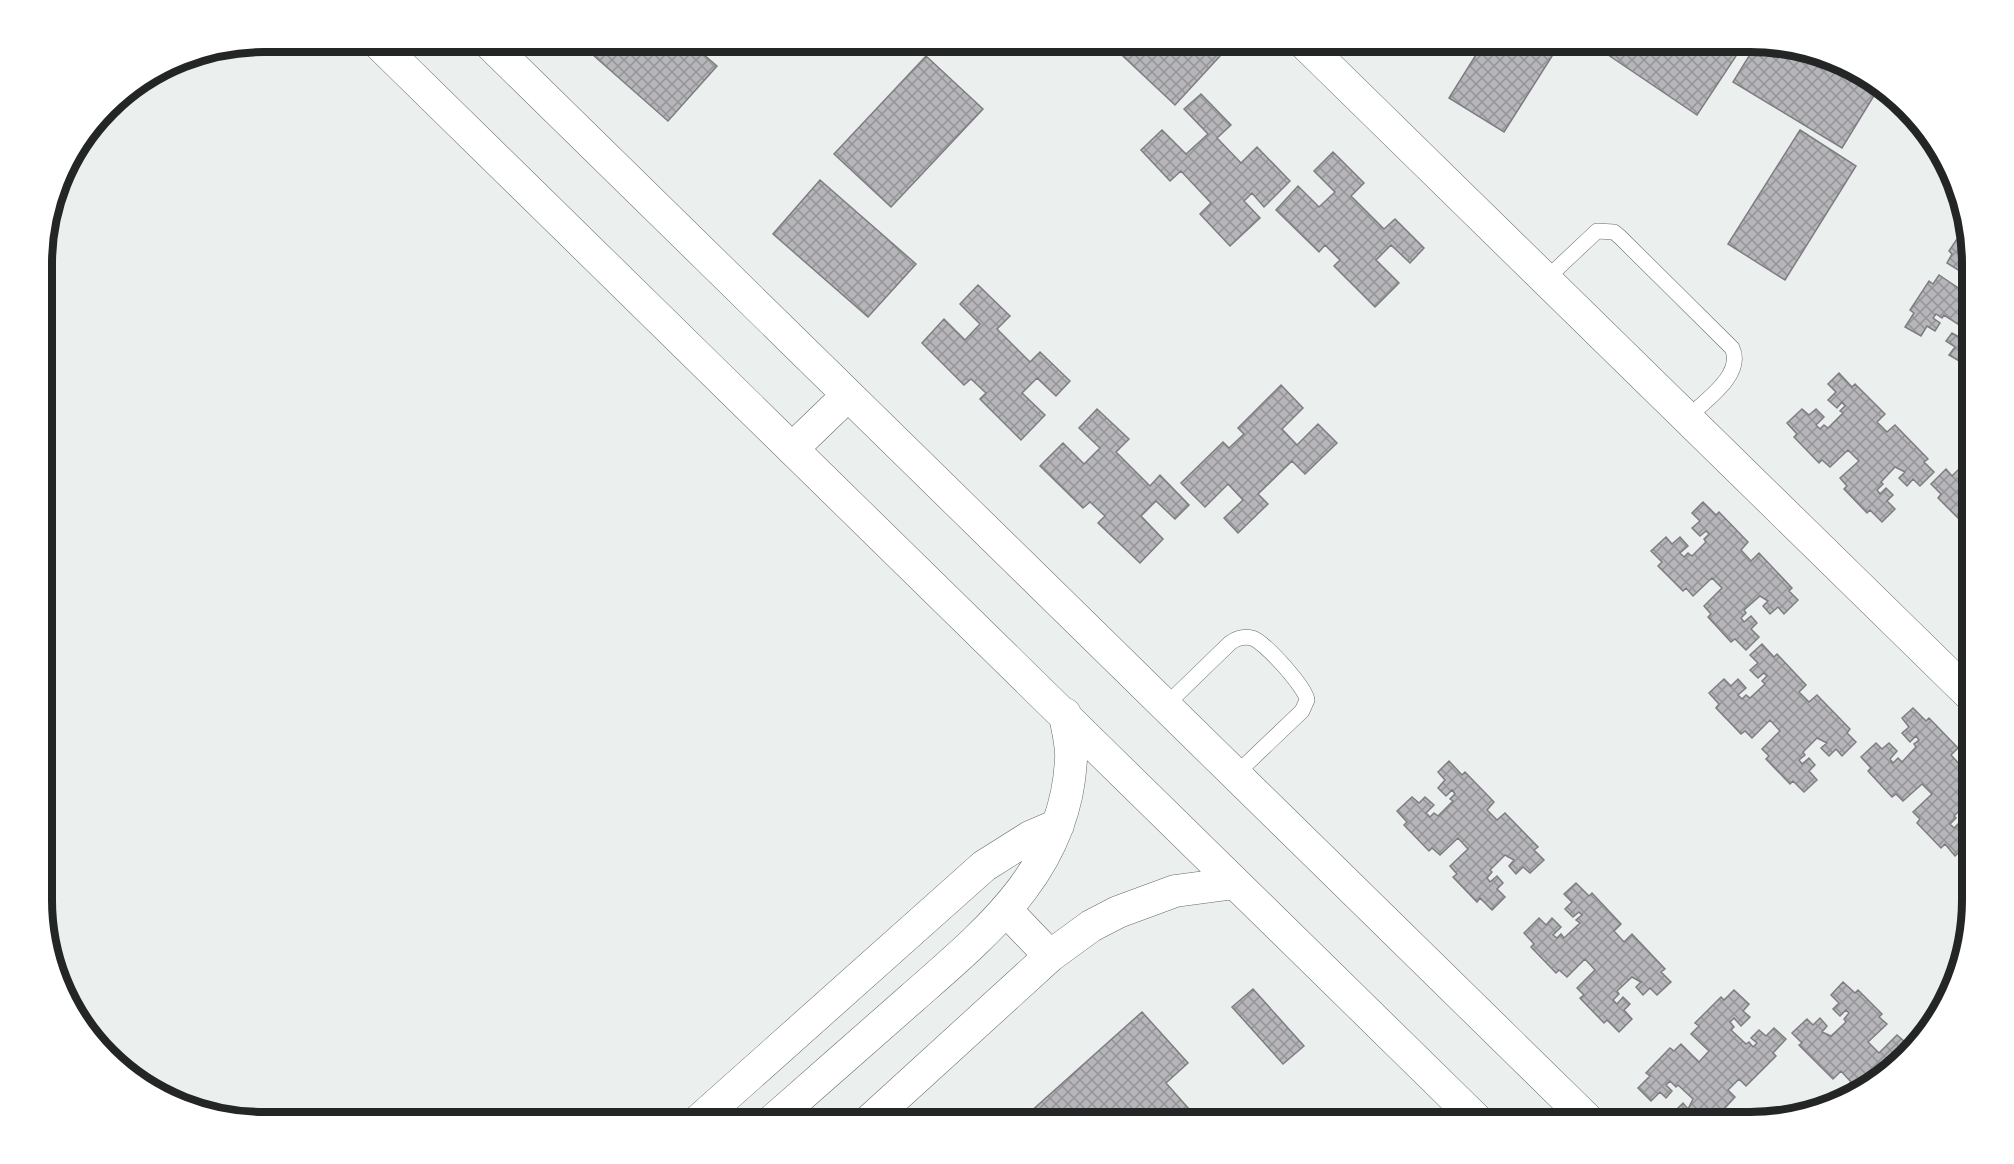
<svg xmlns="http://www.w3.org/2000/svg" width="2014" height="1164" viewBox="0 0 2014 1164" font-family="'Libre Baskerville',serif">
<defs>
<pattern id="building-cross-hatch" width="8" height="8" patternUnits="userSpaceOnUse" patternTransform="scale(1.5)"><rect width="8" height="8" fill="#b6b5b9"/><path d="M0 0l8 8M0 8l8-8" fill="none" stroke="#949396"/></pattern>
</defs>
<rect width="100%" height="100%" fill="#ebf0ee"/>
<path fill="url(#building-cross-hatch)" stroke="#7e7d81" stroke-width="1.5" d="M 590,42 L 689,42 L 717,66 L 668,121 L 585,48 Z
M 1108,42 L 1205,42 L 1220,56 L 1175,105 Z
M 1484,42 L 1561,42 L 1504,132 L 1449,98 Z
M 1597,42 L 1728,42 L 1740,50 L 1697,115 L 1595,46 Z
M 1757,43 L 1808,50 L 1847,66 L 1868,79 L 1878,89 L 1842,148 L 1733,82 Z
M 926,56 L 983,109 L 891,207 L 834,154 Z
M 1201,94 L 1231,125 L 1217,138 L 1241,163 L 1257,147 L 1290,181 L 1264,207 L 1252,193 L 1244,201 L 1260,218 L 1230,246 L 1200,214 L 1211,203 L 1181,171 L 1170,181 L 1141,150 L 1162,130 L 1186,154 L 1208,134 L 1184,109 Z
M 1800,130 L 1856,166 L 1785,280 L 1728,244 Z
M 1333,152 L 1364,183 L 1351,196 L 1384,229 L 1395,219 L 1424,248 L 1410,263 L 1391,245 L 1376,260 L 1399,283 L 1375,307 L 1334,266 L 1340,260 L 1325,245 L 1319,252 L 1276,210 L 1298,186 L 1319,207 L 1335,192 L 1314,171 Z
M 820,180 L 916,264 L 868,317 L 773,234 Z
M 1965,227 L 1971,249 L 1972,356 L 1966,365 L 1949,355 L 1955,347 L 1946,341 L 1952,333 L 1959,337 L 1961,326 L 1944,315 L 1942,318 L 1936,314 L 1933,318 L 1940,323 L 1935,331 L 1927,326 L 1921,336 L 1905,327 L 1914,313 L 1910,310 L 1929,281 L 1933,284 L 1939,275 L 1960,289 L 1968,276 L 1947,263 L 1952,254 L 1949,251 Z
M 978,285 L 1010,316 L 997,329 L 1030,362 L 1040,352 L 1070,381 L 1056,396 L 1037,378 L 1022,393 L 1045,415 L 1021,440 L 980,399 L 986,393 L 971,379 L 964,385 L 922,343 L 944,319 L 965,340 L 980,324 L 960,304 Z
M 1839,373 L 1852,387 L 1855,384 L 1885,414 L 1877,422 L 1887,432 L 1895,425 L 1928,459 L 1924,462 L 1934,472 L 1920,486 L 1913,479 L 1907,486 L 1899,478 L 1905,472 L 1895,467 L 1881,482 L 1883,484 L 1877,490 L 1880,494 L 1886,488 L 1893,495 L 1887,501 L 1895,509 L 1882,522 L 1870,510 L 1867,513 L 1844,489 L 1847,486 L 1840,478 L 1859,461 L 1848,450 L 1830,467 L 1822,460 L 1819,463 L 1794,437 L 1797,434 L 1787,423 L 1802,409 L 1809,415 L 1816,409 L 1824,417 L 1816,425 L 1820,429 L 1824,425 L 1828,428 L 1843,413 L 1840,411 L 1845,406 L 1842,402 L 1837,408 L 1828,400 L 1836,392 L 1828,384 Z
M 1281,385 L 1303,408 L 1282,429 L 1297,445 L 1318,424 L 1337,443 L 1305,474 L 1292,461 L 1258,494 L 1268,504 L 1238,533 L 1224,518 L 1243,500 L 1228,484 L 1205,507 L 1181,483 L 1223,442 L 1229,448 L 1244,434 L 1238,428 Z
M 1097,409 L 1129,439 L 1116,452 L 1150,486 L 1160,475 L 1189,505 L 1175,519 L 1156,501 L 1141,516 L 1163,539 L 1140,563 L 1098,523 L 1105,516 L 1090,502 L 1083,508 L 1040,466 L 1063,443 L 1084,464 L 1100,448 L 1079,428 Z
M 1946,469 L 1952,476 L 1959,469 L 1967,478 L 1960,486 L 1964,489 L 1968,485 L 1972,489 L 1972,527 L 1966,520 L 1963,523 L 1938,498 L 1941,494 L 1931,484 Z
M 1703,502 L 1716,515 L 1719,512 L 1748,542 L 1741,550 L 1751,561 L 1759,553 L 1792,588 L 1789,591 L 1798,600 L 1784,614 L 1778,607 L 1770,614 L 1763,606 L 1768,601 L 1760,596 L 1744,610 L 1746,613 L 1741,618 L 1744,622 L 1751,616 L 1757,623 L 1751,629 L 1759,637 L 1746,650 L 1735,639 L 1731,642 L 1708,617 L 1711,614 L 1704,606 L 1722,588 L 1712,578 L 1693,596 L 1686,588 L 1683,591 L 1658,566 L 1662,562 L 1651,551 L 1666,537 L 1672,544 L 1680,537 L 1688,546 L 1680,553 L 1684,557 L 1688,553 L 1692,556 L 1706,542 L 1704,539 L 1709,534 L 1706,531 L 1700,536 L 1692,528 L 1700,521 L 1692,513 Z
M 1762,644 L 1774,657 L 1777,654 L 1806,685 L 1799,692 L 1809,702 L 1817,695 L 1850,729 L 1847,733 L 1856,742 L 1842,756 L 1836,749 L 1829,756 L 1821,748 L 1827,743 L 1817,738 L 1803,752 L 1805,755 L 1799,760 L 1802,764 L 1809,758 L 1815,765 L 1809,771 L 1817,780 L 1804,792 L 1793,781 L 1790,784 L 1766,759 L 1769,756 L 1762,749 L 1780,731 L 1770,720 L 1752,738 L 1745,731 L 1741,734 L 1716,708 L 1719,704 L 1709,693 L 1724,679 L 1731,686 L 1738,679 L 1746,688 L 1738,695 L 1742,699 L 1746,695 L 1750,698 L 1765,684 L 1762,681 L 1767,676 L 1764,673 L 1758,678 L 1750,670 L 1758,663 L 1750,655 Z
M 1913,708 L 1926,721 L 1929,718 L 1958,748 L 1951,755 L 1961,766 L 1968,759 L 1972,762 L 1972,804 L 1969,801 L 1954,816 L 1956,818 L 1950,824 L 1954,828 L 1960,822 L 1967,829 L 1961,835 L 1969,843 L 1955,856 L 1945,844 L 1941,848 L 1917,823 L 1920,819 L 1913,812 L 1932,794 L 1922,784 L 1903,801 L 1896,794 L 1892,797 L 1868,771 L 1871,768 L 1861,757 L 1876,743 L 1882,749 L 1889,743 L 1897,751 L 1890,759 L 1893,763 L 1898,758 L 1902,762 L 1916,747 L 1914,744 L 1919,740 L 1916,736 L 1910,742 L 1902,733 L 1909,727 L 1902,718 Z
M 1449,761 L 1462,775 L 1465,772 L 1494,802 L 1487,810 L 1497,820 L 1505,813 L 1538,847 L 1534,850 L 1544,860 L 1530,873 L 1523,867 L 1516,874 L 1509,866 L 1514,860 L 1505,855 L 1490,870 L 1492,872 L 1487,878 L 1490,882 L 1497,876 L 1503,883 L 1497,889 L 1505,897 L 1492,910 L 1480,898 L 1477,902 L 1453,877 L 1457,874 L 1450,866 L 1468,849 L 1458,838 L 1440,855 L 1432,848 L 1429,851 L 1404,825 L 1407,822 L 1397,811 L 1412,797 L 1419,803 L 1425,797 L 1434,805 L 1426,813 L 1430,817 L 1434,813 L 1438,816 L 1453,801 L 1450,799 L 1455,794 L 1452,790 L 1446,796 L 1438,788 L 1445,780 L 1438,772 Z
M 1576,883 L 1589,896 L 1592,893 L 1621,924 L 1614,931 L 1624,942 L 1632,934 L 1665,969 L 1661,972 L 1671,982 L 1657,995 L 1650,988 L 1643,995 L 1636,987 L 1641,982 L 1632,977 L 1617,991 L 1619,994 L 1613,1000 L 1617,1004 L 1623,997 L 1630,1004 L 1624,1010 L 1632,1019 L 1619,1032 L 1607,1020 L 1604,1023 L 1580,998 L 1584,995 L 1577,988 L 1595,970 L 1585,959 L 1567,977 L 1559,970 L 1556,973 L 1531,947 L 1534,944 L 1524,933 L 1539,918 L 1546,925 L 1552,918 L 1561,927 L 1553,935 L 1557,938 L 1561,934 L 1564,938 L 1580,923 L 1576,920 L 1582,915 L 1579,912 L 1573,917 L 1565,909 L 1572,902 L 1564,894 Z
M 1843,982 L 1855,993 L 1858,990 L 1882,1014 L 1879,1017 L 1887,1024 L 1868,1042 L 1879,1053 L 1897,1035 L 1905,1042 L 1908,1039 L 1911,1042 L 1861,1092 L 1850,1095 L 1844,1089 L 1851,1082 L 1841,1071 L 1833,1079 L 1799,1045 L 1802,1043 L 1792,1033 L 1807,1019 L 1813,1025 L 1820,1018 L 1827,1026 L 1822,1032 L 1831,1036 L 1846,1022 L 1844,1019 L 1849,1013 L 1846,1010 L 1840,1016 L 1833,1009 L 1839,1003 L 1831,995 Z
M 1253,989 L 1304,1046 L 1283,1064 L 1232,1007 Z
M 1734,990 L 1749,1004 L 1743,1011 L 1750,1017 L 1741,1026 L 1734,1018 L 1730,1022 L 1734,1027 L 1731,1030 L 1746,1044 L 1749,1042 L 1753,1047 L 1757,1043 L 1751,1038 L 1759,1030 L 1766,1036 L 1774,1028 L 1786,1039 L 1773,1053 L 1776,1056 L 1746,1086 L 1739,1079 L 1728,1090 L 1735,1097 L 1712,1122 L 1679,1122 L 1682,1118 L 1675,1111 L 1683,1103 L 1688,1109 L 1693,1099 L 1678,1085 L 1676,1087 L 1670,1081 L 1666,1085 L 1672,1091 L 1666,1098 L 1660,1092 L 1651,1101 L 1638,1088 L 1650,1076 L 1646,1073 L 1670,1048 L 1674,1051 L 1681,1044 L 1699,1062 L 1709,1051 L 1691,1034 L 1699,1026 L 1695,1023 L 1721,997 L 1724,1000 Z
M 1142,1012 L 1188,1063 L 1166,1083 L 1196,1117 L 1190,1122 L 1019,1122 Z"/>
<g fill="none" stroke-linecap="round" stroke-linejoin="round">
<defs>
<path id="service" d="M 1545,280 L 1597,231 L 1614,232 L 1620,237 L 1732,348 C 1745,375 1703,402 1686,419
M 1165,706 L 1230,643 C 1237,638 1244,636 1252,638 C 1265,642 1306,688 1307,700 L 1302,711 L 1236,774"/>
<path id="minor" d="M 377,42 L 1479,1122
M 488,42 L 1590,1122
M 1303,42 L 1972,697
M 792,449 L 848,395
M 1007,911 L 1050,956
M 697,1122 L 984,866 L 1030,837 L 1058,825
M 771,1122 C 818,1081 865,1039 912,998 C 987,932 1066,869 1071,759 C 1072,745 1067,729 1065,714
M 868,1122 L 1050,956 L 1091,926 L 1118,912 L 1175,891 L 1235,883"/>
</defs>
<use href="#service" stroke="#666a69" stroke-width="16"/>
<use href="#minor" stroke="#666a69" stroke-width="33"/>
<use href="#service" stroke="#fff" stroke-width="15"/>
<use href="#minor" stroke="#fff" stroke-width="32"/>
</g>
<path d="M0 0H2014V1164H0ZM264 52H1750A212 212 0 0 1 1962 264V900A212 212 0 0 1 1750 1112H264A212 212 0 0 1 52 900V264A212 212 0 0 1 264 52Z" fill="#fff" fill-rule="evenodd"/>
<path fill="none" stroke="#242626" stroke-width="8" d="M264 52H1750A212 212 0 0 1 1962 264V900A212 212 0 0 1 1750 1112H264A212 212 0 0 1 52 900V264A212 212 0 0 1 264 52Z"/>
</svg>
